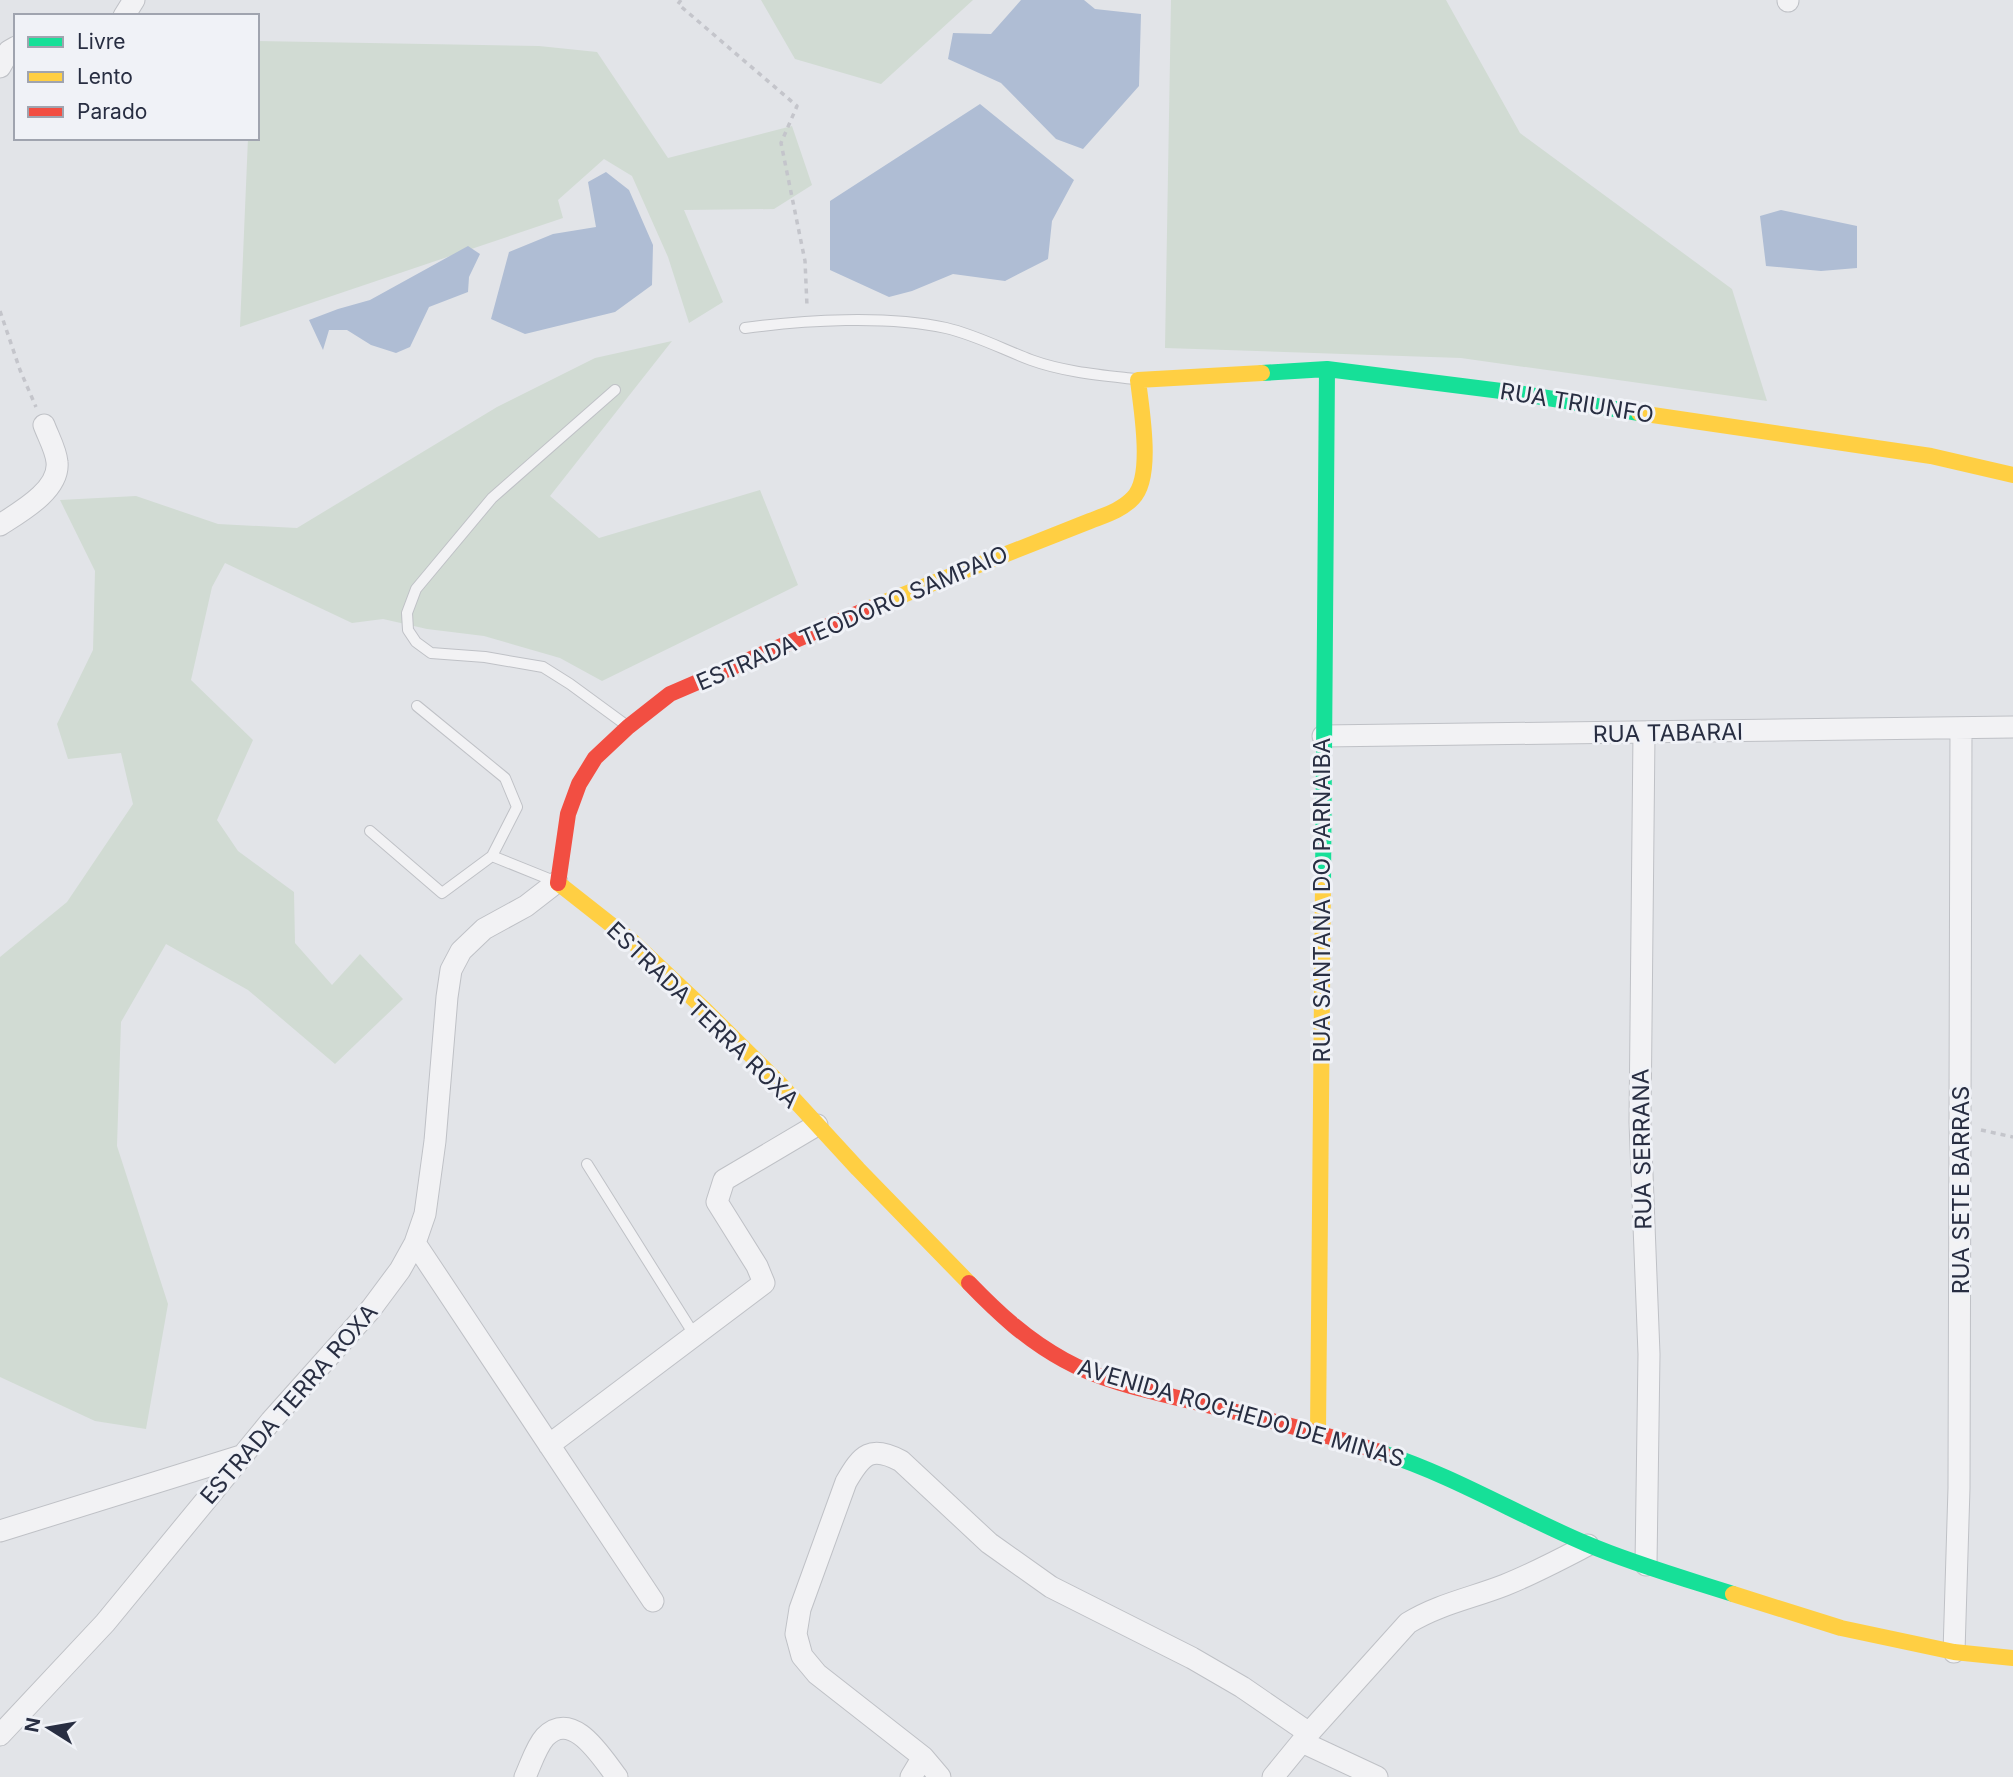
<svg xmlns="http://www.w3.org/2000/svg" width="2013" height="1777" viewBox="0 0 2013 1777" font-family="Inter,sans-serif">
<rect width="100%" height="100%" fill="#e2e4e8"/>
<path fill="#d1dbd3" d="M 761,0 L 973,0 L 881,84 L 795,59 Z
M 1171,0 L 1446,0 L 1520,133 L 1732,289 L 1767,401 L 1461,358 L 1165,348 Z
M 257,41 L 539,46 L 597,52 L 668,158 L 792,126 L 812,185 L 774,209 L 684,210 L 723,302 L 689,323 L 668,257 L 632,176 L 604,159 L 558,200 L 563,218 L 240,327 L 248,138 L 257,138 Z
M 672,341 L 550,496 L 599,538 L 760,490 L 798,585 L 602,681 L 560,658 L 484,636 L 427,629 L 383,619 L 352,623 L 225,563 L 212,587 L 191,680 L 253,740 L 217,820 L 238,851 L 294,892 L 295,943 L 332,985 L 360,954 L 403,999 L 335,1064 L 248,990 L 166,944 L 121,1022 L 117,1146 L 168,1304 L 146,1429 L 95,1421 L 0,1377 L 0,957 L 67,902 L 133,804 L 121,753 L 68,759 L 57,724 L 93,650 L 95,571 L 60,500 L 136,496 L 218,524 L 297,528 L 497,407 L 595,358 Z"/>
<path fill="#afbdd4" d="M 1021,0 L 1084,0 L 1095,9 L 1141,14 L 1139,86 L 1083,149 L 1056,139 L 1001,83 L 948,59 L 953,33 L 991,34 Z
M 980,104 L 1074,180 L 1052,221 L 1048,259 L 1005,281 L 953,274 L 912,291 L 889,297 L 830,270 L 830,201 Z
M 606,172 L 629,190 L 653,245 L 652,285 L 615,312 L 525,334 L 491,319 L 509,252 L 553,234 L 596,227 L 588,182 Z
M 1781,210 L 1857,226 L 1857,268 L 1821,271 L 1766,266 L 1760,216 Z
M 468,246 L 480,254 L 469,277 L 468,292 L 429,307 L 410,347 L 396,353 L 371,345 L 347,330 L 329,330 L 323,350 L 309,320 L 338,309 L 370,300 Z"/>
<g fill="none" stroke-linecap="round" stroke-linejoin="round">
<defs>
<path id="lane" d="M 745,328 C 805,320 886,315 946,328 C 976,335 1002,349 1031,360 C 1064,372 1100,375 1135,379
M 615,390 L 492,498 L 416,589 L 407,613 L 408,630 L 416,642 L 431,653 L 485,657 L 543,667 L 570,684 L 626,725
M 370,831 L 442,893 L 492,856 L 517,807 L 505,778 L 417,706
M 492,856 L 554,881
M 587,1164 L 695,1336"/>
<path id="street" d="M 1788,1 L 1788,0
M 124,16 L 134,0
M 0,67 L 9,51 L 16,47
M 0,525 C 20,512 60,490 57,462 C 56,450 48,436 44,425
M 1644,733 L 1640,1122 L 1649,1354 L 1646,1565
M 1323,736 L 2013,727
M 415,1243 L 653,1601
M 549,1445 L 764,1283 L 757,1266 L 717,1202 L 724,1180 L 817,1125
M 0,1531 L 244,1455
M 1954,1652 L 1959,1488 L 1961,728
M 0,1735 L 105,1623 L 271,1421 L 371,1309 L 400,1270 L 415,1243 L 425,1214 L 435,1141 L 447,997 L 451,970 L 461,951 L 484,929 L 526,906 L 557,882
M 1302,1742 L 1377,1777
M 525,1777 C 531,1764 536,1747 545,1737 C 573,1708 602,1758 617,1777
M 911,1777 L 923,1757
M 940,1777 L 923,1757 L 817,1674 L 802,1656 L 796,1634 L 800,1609 L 846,1482 C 862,1454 871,1445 901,1461 L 989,1543 L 1051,1587 L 1192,1658 L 1242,1687 L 1309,1733
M 1273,1777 L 1309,1733 L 1408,1623 C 1439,1604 1472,1598 1505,1585 C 1533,1574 1561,1559 1588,1545"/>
</defs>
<use href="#lane" stroke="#bfc1c6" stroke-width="12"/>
<use href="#street" stroke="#bfc1c6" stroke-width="23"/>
<path stroke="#c4c5cb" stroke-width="3.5" stroke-dasharray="5 5" stroke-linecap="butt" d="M 681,0 L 678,4 L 797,106 L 781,143 L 805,261 L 807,306
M 0,311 L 20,370 L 36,407
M 1981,1130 L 2013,1137"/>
<use href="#lane" stroke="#f2f2f4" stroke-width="10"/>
<use href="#street" stroke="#f2f2f4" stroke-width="21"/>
<path stroke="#16e098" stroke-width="16" d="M 1262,373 L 1327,369 L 1517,393 L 1639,413
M 1323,883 L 1327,369
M 1383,1453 C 1454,1476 1518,1515 1587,1544 C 1631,1563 1686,1579 1733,1594"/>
<path stroke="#ffcf43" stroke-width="16" d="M 1639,413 L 1931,456 L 2013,475
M 870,608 L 1090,521 C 1105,515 1122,510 1133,498 C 1154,477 1141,408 1138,380 L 1262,373
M 558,883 L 633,942 L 702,1007 L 778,1082 L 858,1169 L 969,1283
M 1318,1432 L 1323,883
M 1733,1594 L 1841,1628 L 1954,1652 L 2013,1658"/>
<path stroke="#f24e42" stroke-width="16" d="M 558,883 L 568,814 L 579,784 L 595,758 L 628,727 L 670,694 L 870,608
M 969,1283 C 998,1313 1027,1340 1064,1360 C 1107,1384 1160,1393 1207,1405 C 1266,1419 1325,1434 1383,1453"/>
</g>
<g text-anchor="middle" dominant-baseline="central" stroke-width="6" stroke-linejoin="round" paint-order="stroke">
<g font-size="23" fill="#282e42" stroke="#f0f2f7">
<text transform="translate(1577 403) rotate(9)">RUA TRIUNFO</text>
<text transform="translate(852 618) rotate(-23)">ESTRADA TEODORO SAMPAIO</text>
<text transform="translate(1668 733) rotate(-1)">RUA TABARAI</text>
<text transform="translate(1322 900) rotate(-90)">RUA SANTANA DO PARNAIBA</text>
<text transform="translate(703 1015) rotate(44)">ESTRADA TERRA ROXA</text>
<text transform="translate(1642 1149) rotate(-91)">RUA SERRANA</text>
<text transform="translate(1961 1190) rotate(-90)">RUA SETE BARRAS</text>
<text transform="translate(289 1404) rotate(-49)">ESTRADA TERRA ROXA</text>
<text transform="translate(1241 1413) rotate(16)">AVENIDA ROCHEDO DE MINAS</text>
</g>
</g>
<rect x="14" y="14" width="245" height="126" fill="#f0f2f7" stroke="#a0a4af" stroke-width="2"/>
<rect x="28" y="37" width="35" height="10" fill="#16e098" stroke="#a0a4af" stroke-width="2"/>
<text x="77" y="49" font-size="21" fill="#282e42">Livre</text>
<rect x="28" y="72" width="35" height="10" fill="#ffcf43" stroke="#a0a4af" stroke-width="2"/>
<text x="77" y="84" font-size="21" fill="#282e42">Lento</text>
<rect x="28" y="107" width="35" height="10" fill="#f24e42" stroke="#a0a4af" stroke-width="2"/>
<text x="77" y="119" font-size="21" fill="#282e42">Parado</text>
<g transform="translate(49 1728) rotate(281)" stroke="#f0f2f7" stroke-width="5" paint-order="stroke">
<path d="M0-5L12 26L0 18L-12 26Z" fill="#282e42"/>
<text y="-10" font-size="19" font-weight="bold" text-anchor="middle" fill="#282e42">N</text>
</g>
</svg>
